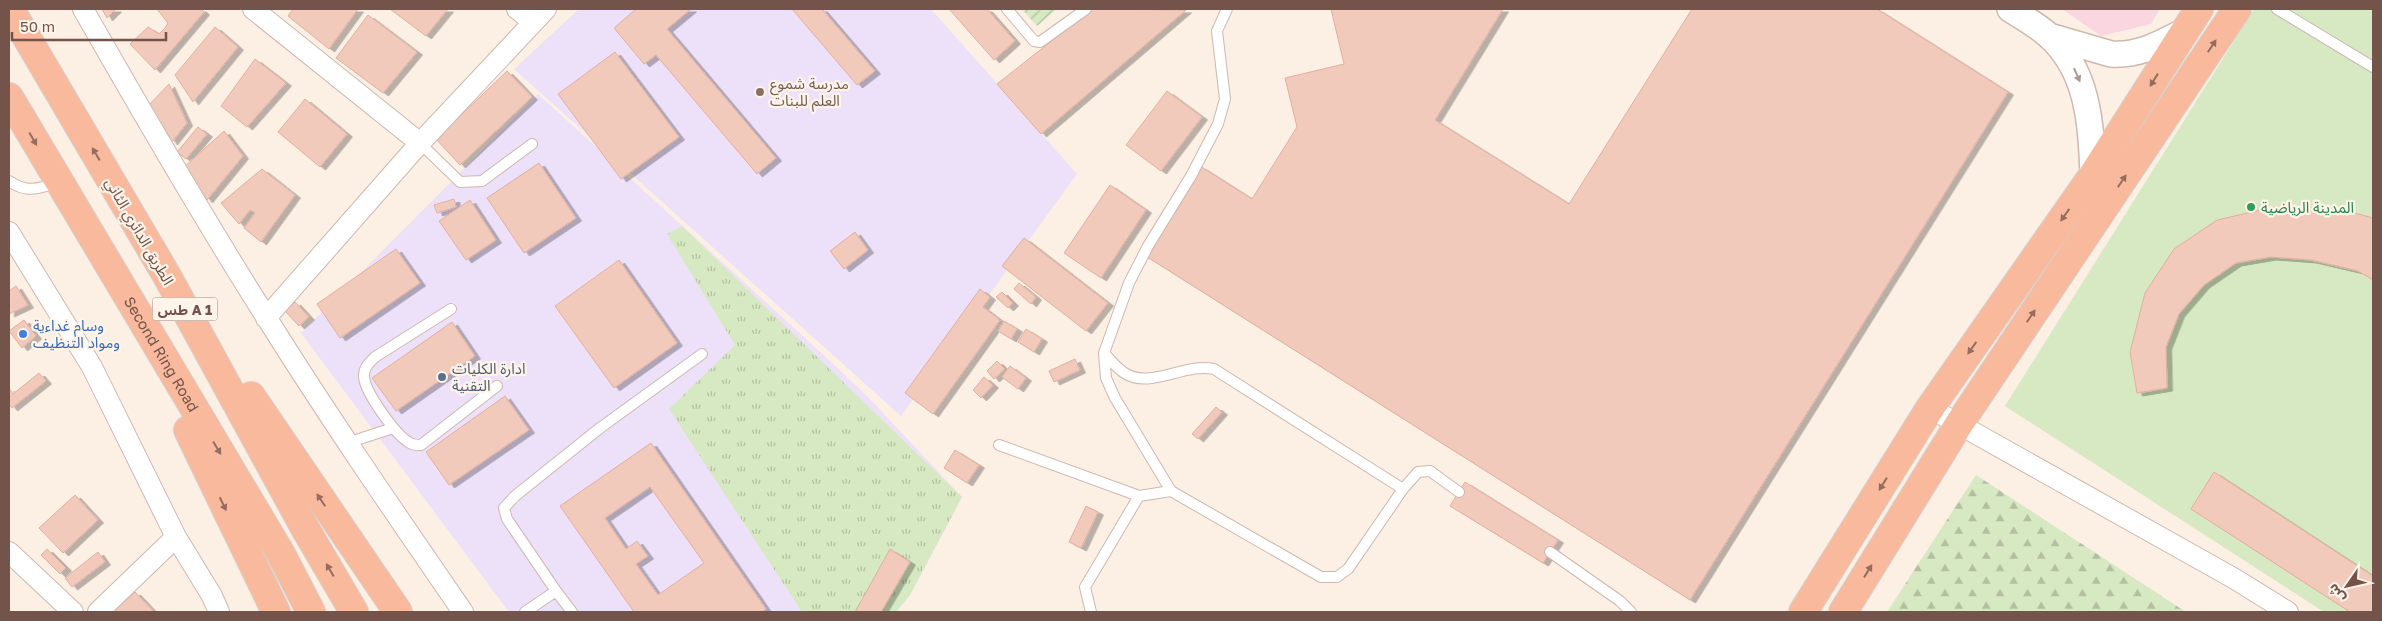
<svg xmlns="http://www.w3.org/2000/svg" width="2382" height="621" viewBox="0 0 2382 621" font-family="'Golos Text','Noto Sans Arabic',sans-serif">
<defs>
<pattern id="grass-tufts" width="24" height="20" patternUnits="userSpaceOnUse" patternTransform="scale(1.25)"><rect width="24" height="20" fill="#d7e9c3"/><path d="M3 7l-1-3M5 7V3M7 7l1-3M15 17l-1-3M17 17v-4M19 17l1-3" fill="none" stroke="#b3bfa0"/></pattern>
<pattern id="forest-firs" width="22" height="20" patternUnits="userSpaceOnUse" patternTransform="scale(1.25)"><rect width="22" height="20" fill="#d7e9c3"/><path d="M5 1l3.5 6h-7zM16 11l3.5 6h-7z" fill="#b3bfa0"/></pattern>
<pattern id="garden-furrows" width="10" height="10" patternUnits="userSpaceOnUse" patternTransform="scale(1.25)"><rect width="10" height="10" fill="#d7e9c3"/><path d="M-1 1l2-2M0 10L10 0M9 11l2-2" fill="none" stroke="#b3bfa0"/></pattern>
<filter id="shadow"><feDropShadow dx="5.5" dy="3" stdDeviation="0" flood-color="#0004"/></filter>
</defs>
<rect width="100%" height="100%" fill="#fcefe4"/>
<path fill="#ece1f8" d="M 579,9 L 931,9 L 1077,174 L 901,416 L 514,69 Z
M 538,94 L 829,360 L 869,398 L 962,497 L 910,595 L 896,612 L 509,612 L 301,333 Z"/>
<path fill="#fad7e0" d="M 2062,9 L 2160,9 L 2151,24 L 2101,36 Z"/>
<path fill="url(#grass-tufts)" d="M 682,226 L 962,497 L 910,595 L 896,612 L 802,612 L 669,409 L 735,345 L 667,234 Z"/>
<path fill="url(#forest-firs)" d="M 1976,475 L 2186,612 L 1887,612 Z"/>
<path fill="url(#garden-furrows)" d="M 1022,9 L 1057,9 L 1037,26 Z"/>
<path fill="#d7e9c3" d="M 2254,9 L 2373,9 L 2373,612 L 2324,612 L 2005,406 Z"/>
<path fill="#f1cabc" stroke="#e3ae9d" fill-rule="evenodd" filter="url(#shadow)" d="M 102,9 L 116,9 L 107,18 Z
M 157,9 L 201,9 L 204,12 L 155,70 L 130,44 L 148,27 L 159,34 L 165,28 L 168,23 Z
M 293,9 L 358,9 L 329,49 L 288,16 Z
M 390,9 L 448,9 L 426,36 Z
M 636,9 L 691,9 L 667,29 L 776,158 L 757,174 L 656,55 L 644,64 L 614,28 Z
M 792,9 L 822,9 L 875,71 L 857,85 Z
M 949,9 L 987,9 L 1015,41 L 994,60 Z
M 1092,9 L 1186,10 L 1041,134 L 997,84 Z
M 1331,9 L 1503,9 L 1435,120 L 1569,204 L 1692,9 L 1877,9 L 2008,92 L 1690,600 L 1144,255 L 1200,166 L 1252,199 L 1297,127 L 1285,78 L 1344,64 Z
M 368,15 L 417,52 L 383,93 L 336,58 Z
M 215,27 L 238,47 L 193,102 L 175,75 Z
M 615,52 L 679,137 L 621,179 L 558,94 Z
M 255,59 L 286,83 L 247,127 L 221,106 Z
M 507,71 L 532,97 L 460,165 L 436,139 Z
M 169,84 L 187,123 L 172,142 L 148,106 Z
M 1167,91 L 1202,117 L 1161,171 L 1126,145 Z
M 305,99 L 347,134 L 320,167 L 278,132 Z
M 198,127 L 207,134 L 186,159 L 177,152 Z
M 224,131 L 243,156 L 207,200 L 183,168 Z
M 539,163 L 576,218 L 524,253 L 487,198 Z
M 262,169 L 295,195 L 261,242 L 244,228 L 255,213 L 250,210 L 239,224 L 221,203 Z
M 1110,185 L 1146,210 L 1101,278 L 1064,253 Z
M 454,199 L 456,207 L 437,213 L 434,205 Z
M 470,200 L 496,240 L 466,260 L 439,221 Z
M 2274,207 L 2337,208 L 2373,218 L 2373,280 L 2358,271 L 2311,260 L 2271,257 L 2236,263 L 2204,285 L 2179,314 L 2166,347 L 2167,388 L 2137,393 L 2130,352 L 2145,293 L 2174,249 L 2217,220 Z
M 855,232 L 868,250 L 844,269 L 830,251 Z
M 1024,238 L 1108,303 L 1086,331 L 1002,266 Z
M 396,249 L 420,283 L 340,338 L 317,304 Z
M 619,260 L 677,343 L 614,388 L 555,306 Z
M 1019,283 L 1036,297 L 1031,304 L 1014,289 Z
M 16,286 L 28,305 L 9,314 L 9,291 Z
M 980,289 L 990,297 L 983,307 L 1000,320 L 933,414 L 905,393 Z
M 1002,292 L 1013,303 L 1008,308 L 996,297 Z
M 295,302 L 309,317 L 299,326 L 285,311 Z
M 24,320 L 36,336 L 22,348 L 9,331 Z
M 1004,321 L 1017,329 L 1011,339 L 998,331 Z
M 452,322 L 475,356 L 396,411 L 372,378 Z
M 1026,329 L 1042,339 L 1034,352 L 1018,342 Z
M 1075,359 L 1080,370 L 1054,382 L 1049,371 Z
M 997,361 L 1005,369 L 994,379 L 987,371 Z
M 1010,366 L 1026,378 L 1018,389 L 1002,377 Z
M 39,373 L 46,381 L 12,408 L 9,404 L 9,388 L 13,394 Z
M 984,377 L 993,385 L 981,398 L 973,390 Z
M 505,396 L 529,430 L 449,485 L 426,452 Z
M 1216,407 L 1222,412 L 1198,439 L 1192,434 Z
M 651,443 L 766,609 L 762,612 L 634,612 L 560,506 ZM 650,487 L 704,563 L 658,595 L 636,564 L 648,556 L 637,541 L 626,549 L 605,518 Z
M 955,450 L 979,465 L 967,483 L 944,468 Z
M 2214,472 L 2373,576 L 2373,612 L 2350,612 L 2191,509 Z
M 1465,482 L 1558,540 L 1543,563 L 1450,506 Z
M 75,495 L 98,520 L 63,553 L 39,528 Z
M 1086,506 L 1098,512 L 1081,548 L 1069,542 Z
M 47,549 L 66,568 L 60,574 L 41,555 Z
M 890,549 L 910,562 L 881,612 L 855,612 Z
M 98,552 L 105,562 L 72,587 L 65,578 Z
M 135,592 L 154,612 L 113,612 Z"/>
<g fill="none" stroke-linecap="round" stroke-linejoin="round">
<defs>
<path id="service" d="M 1007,9 L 1034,41 L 1040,42 L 1086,9
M 1227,9 L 1217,31 L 1225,99 L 1218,124 L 1191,176 L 1148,246 L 1129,283 L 1104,353 C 1110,360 1116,367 1123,372 C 1149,391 1185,362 1214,369 L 1403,489 L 1418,472 L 1430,471 L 1459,492
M 2277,9 L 2373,67
M 420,143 L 460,182 L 482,181 L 532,144
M 9,181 C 28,194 37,188 58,183
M 451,309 L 375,357 C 369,363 363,368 364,377 C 365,392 396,436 410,443 C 413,445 417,445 421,445 L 497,386
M 1104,353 L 1106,378 L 1115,398 L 1171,491
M 347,443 L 393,428
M 999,445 L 1139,496
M 1550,552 L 1620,601 L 1631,612
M 556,591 L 572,612
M 525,612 L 556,591 L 507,519 L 504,508 L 515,496 L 600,428 L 702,354
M 1091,612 L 1085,587 L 1139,496 L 1171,491 L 1321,577 L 1337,577 L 1348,569 L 1403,489"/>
<path id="minor" d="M 83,9 C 143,114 203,218 268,320 C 330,419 397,516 463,612
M 253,9 L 420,143
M 517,9 L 533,22
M 9,232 L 92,367 L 176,537 L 98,612
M 266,318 L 420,143 L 546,9
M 1930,408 L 2235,579 L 2288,612
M 176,537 L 212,596 L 219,612
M 9,552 L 73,612"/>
<path id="tertiary" d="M 2010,9 C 2022,17 2037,25 2048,35 C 2089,71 2091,125 2093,175
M 2049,36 L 2111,54 C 2140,56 2161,43 2185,31"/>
<g id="trunk">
<path d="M 10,9 L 167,276 L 306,530 L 354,612"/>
<path id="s1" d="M 9,97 L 281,554 L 311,612"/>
<path d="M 251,396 L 398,612"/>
<path d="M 188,430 L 276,612"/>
<path d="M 1803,612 L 1930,408 L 2093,175 L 2199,9"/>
<path d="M 1843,612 L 1959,424 L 2237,9"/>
</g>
</defs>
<use href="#service" stroke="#cfb8ae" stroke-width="12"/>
<use href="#minor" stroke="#cfb8ae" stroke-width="22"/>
<use href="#tertiary" stroke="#cfb8ae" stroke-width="28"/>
<use href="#trunk" stroke="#d8cfcc" stroke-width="30"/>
<use href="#service" stroke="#fff" stroke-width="10"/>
<use href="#minor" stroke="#fff" stroke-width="20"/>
<use href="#tertiary" stroke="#fff" stroke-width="25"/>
<use href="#trunk" stroke="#f8b99c" stroke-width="28"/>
</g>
<defs><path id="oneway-solid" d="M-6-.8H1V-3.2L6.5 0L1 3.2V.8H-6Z" transform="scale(1.25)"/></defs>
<g fill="#956c5e">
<use href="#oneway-solid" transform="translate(2212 46) rotate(-56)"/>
<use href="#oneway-solid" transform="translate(2154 80) rotate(122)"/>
<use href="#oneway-solid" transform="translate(33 139) rotate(60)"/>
<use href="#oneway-solid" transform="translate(96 154) rotate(-120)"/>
<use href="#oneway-solid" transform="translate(2122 181) rotate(-56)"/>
<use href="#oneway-solid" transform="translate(2065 215) rotate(125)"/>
<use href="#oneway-solid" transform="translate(2031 316) rotate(-56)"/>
<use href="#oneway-solid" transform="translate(1972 348) rotate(125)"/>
<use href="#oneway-solid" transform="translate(217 448) rotate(59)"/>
<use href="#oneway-solid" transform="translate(1883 484) rotate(122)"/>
<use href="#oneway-solid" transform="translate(321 500) rotate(-124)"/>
<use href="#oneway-solid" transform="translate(223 504) rotate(64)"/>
<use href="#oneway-solid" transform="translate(330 570) rotate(-120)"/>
<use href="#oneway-solid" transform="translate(1868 571) rotate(-58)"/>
</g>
<use fill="#ac9892" href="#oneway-solid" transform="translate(2077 75) rotate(66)"/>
<circle fill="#8d6e63" stroke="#fff4ea" stroke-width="2" cx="760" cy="92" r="5"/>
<circle fill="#2e9e5b" stroke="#fff4ea" stroke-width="2" cx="2251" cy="207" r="5"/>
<circle fill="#3f7fe0" stroke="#fff4ea" stroke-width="2" cx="23" cy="334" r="5"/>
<circle fill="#5c6f8a" stroke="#fff4ea" stroke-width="2" cx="442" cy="377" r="5"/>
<g text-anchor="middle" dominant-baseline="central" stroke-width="4.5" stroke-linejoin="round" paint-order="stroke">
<rect fill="#fff4ea" stroke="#9e837a" stroke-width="1" x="152.5" y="297.5" width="65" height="23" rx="4"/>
<g font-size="14" font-weight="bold" fill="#74534a">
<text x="185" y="309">طس A 1</text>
</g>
<g font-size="15" fill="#785e54" stroke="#fff4ea" text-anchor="start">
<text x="770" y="83">مدرسة شموع<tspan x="770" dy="17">العلم للبنات</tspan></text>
</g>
<g font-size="15" fill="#27864d" stroke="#fff4ea" text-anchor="start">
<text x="2261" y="207">المدينة الرياضية</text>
</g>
<g font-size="15" fill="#74534a" stroke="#fff4ea">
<text transform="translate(140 231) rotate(60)">الطريق الدائري الثاني</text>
<text stroke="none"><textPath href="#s1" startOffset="299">Second Ring Road</textPath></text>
</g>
<g font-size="15" fill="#366cbe" stroke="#fff4ea" text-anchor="start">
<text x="33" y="325">وسام غداءية<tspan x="33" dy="17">ومواد التنظيف</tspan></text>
</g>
<g font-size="15" fill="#4e5e75" stroke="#fff4ea" text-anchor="start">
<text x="452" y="368">ادارة الكليات<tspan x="452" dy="17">التقنية</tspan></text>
</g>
</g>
<rect width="2382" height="621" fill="none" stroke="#74534a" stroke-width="20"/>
<g transform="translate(2347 586) rotate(236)" stroke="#fff4ea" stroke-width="4" paint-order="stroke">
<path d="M0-4L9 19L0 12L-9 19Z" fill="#74534a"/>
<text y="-8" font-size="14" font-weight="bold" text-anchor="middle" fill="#74534a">ش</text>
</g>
<path d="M12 32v8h154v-8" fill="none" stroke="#74534a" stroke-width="2.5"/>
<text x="20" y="32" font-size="15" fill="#74534a" stroke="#fff4ea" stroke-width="4" paint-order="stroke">50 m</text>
</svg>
